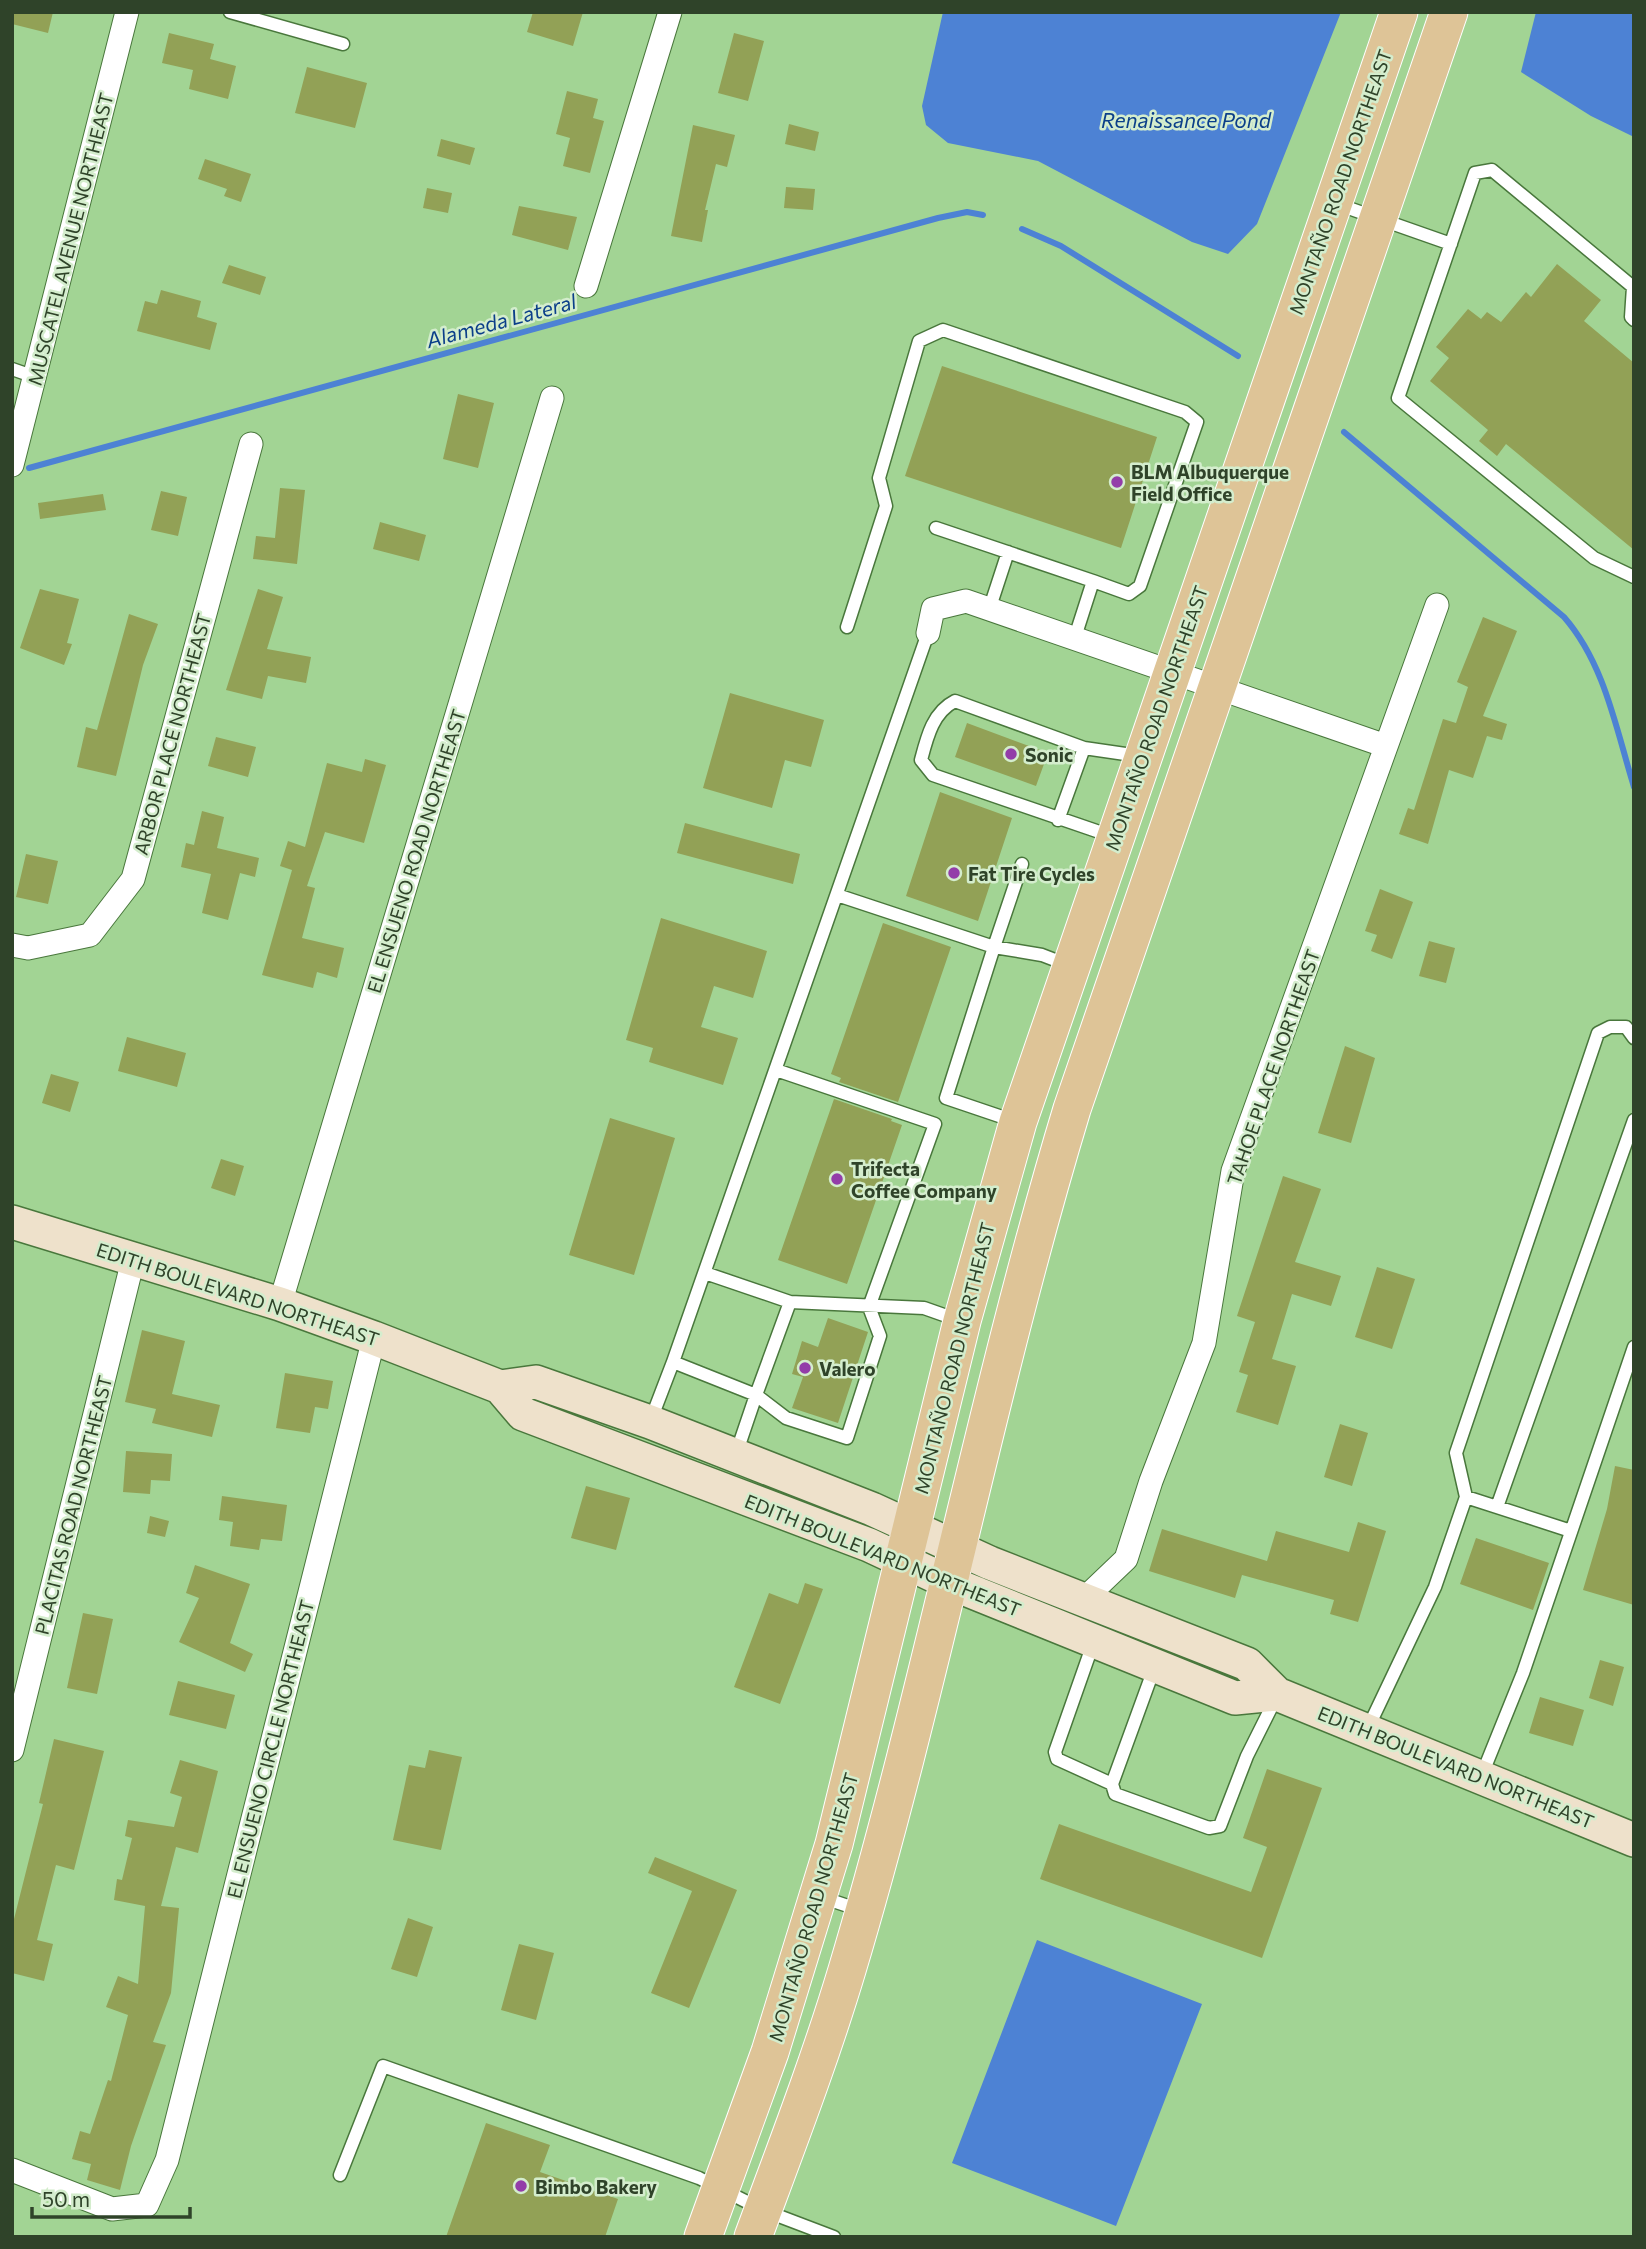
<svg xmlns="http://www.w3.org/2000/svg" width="1646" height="2249" viewBox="0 0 1646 2249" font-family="Commissioner,sans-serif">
<rect width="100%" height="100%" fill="#a2d494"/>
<path fill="#4d82d4" d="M 943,12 L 1341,12 L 1257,224 L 1228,254 L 1192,242 L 1038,161 L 948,143 L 926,125 L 922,106 Z
M 1536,12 L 1634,12 L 1634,137 L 1591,116 L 1521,72 Z
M 1037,1940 L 1202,2004 L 1116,2226 L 952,2163 Z"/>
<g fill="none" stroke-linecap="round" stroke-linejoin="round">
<path stroke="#4d82d4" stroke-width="6" d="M 1022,229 L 1061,246 L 1238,356
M 1344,432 L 1564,617 C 1605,664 1616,729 1634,787
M 29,468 L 938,218 L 967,212 L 983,215"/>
</g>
<path fill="#92a156" d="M 12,12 L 53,12 L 48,33 L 12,24 Z
M 533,12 L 583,12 L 573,46 L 527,32 Z
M 169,33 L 214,44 L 210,59 L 236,66 L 228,99 L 189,89 L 193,70 L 162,63 Z
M 734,33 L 764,41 L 748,101 L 718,93 Z
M 307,67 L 367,83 L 355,128 L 295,113 Z
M 567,91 L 598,99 L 593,118 L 604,121 L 590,173 L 563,166 L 570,138 L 556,134 Z
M 789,124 L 819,132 L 815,151 L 785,144 Z
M 693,125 L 735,135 L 727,167 L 716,164 L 705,210 L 708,210 L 702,242 L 671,236 Z
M 441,139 L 475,148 L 470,165 L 437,156 Z
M 205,159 L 251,174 L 241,202 L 224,196 L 227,189 L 198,179 Z
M 786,187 L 815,189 L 813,210 L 784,208 Z
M 427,188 L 452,193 L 448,213 L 423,208 Z
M 519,206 L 577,217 L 568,250 L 512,235 Z
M 1557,264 L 1601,300 L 1584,321 L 1634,363 L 1634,550 L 1506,444 L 1497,456 L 1479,441 L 1488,430 L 1430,381 L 1449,358 L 1436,347 L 1468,309 L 1481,319 L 1487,312 L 1501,322 L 1526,292 L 1531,297 Z
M 229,265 L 266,277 L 260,295 L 222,283 Z
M 161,290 L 201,301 L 197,317 L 217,323 L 210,350 L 137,331 L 145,301 L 157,304 Z
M 942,366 L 1157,437 L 1121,548 L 905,476 Z
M 458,394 L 494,403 L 478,468 L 443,459 Z
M 280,488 L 305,490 L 297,564 L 253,559 L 256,536 L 275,538 Z
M 161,491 L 187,497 L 178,536 L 151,530 Z
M 103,494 L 106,510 L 40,519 L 38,503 Z
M 380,522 L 426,535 L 419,561 L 373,549 Z
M 40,589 L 79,599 L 67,643 L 72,644 L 64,665 L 20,648 Z
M 258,589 L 283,597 L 267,649 L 311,657 L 306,683 L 268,676 L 262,699 L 226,690 Z
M 129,614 L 158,624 L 143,665 L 116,776 L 77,767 L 86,727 L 97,730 Z
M 1483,617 L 1517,631 L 1483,716 L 1507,724 L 1502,740 L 1487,736 L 1473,778 L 1449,770 L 1428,844 L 1399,834 L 1408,808 L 1414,810 L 1443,719 L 1456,723 L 1468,687 L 1457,682 Z
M 730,693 L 824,720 L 811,767 L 785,760 L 772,808 L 703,788 Z
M 967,723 L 1048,753 L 1036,786 L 955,757 Z
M 216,737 L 256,747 L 248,777 L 208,766 Z
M 365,759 L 386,765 L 364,843 L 325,832 L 307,886 L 315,888 L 302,938 L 344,948 L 337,978 L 317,972 L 313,988 L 262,975 L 292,870 L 280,866 L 288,841 L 305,847 L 327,763 L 362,772 Z
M 940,792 L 1012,818 L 978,921 L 906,896 Z
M 202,811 L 224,817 L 217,848 L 259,858 L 255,877 L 240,873 L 228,920 L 202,913 L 211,874 L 181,867 L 186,843 L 194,845 Z
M 685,823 L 800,854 L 793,884 L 677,853 Z
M 26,854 L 58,861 L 48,904 L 16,897 Z
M 1380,889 L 1413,902 L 1392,959 L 1371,951 L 1377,935 L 1365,931 Z
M 661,918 L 767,951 L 753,998 L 714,986 L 701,1027 L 738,1038 L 723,1085 L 649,1062 L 653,1048 L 626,1040 Z
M 883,923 L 951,947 L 898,1102 L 839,1082 L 841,1078 L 831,1074 Z
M 1429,941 L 1455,948 L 1446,983 L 1419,976 Z
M 127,1037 L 186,1053 L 177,1087 L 118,1071 Z
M 1345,1046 L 1375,1058 L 1351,1143 L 1318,1133 Z
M 51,1074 L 79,1082 L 70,1112 L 42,1103 Z
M 834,1099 L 892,1119 L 891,1121 L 902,1125 L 847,1284 L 778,1260 Z
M 610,1118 L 675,1138 L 634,1275 L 569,1255 Z
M 221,1159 L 244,1166 L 235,1196 L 211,1188 Z
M 1283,1176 L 1321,1189 L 1295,1262 L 1341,1276 L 1331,1306 L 1292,1294 L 1272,1359 L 1296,1366 L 1278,1425 L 1236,1412 L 1248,1375 L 1239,1372 L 1255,1322 L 1237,1316 Z
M 1377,1267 L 1415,1279 L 1392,1349 L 1355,1337 Z
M 828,1318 L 868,1332 L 838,1423 L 792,1408 L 803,1377 L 792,1374 L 802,1341 L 818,1347 Z
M 142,1330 L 185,1341 L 172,1394 L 220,1405 L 212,1437 L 152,1423 L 156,1409 L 125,1402 Z
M 285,1373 L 333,1381 L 328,1409 L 315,1407 L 310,1433 L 276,1428 Z
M 1340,1424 L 1368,1433 L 1352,1486 L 1324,1477 Z
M 126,1451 L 172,1454 L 170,1481 L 151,1480 L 150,1494 L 123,1492 Z
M 1615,1466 L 1634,1470 L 1634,1605 L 1583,1590 L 1607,1509 Z
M 586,1486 L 630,1498 L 616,1550 L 571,1538 Z
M 222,1496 L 287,1505 L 282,1541 L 261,1539 L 259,1550 L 230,1546 L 233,1522 L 219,1520 Z
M 150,1516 L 169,1521 L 165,1537 L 147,1533 Z
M 1358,1522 L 1386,1531 L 1358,1622 L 1330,1614 L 1334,1600 L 1242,1575 L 1235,1598 L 1149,1571 L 1162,1529 L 1267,1561 L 1276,1531 L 1349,1552 Z
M 1476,1538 L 1549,1563 L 1533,1610 L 1460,1584 Z
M 195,1565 L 250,1584 L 230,1643 L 253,1654 L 245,1672 L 179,1642 L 199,1598 L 186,1593 Z
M 805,1583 L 823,1589 L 780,1704 L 734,1687 L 769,1593 L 798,1604 Z
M 83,1613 L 113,1619 L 97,1694 L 67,1688 Z
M 1600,1660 L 1624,1667 L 1613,1706 L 1589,1698 Z
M 178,1681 L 235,1695 L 226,1729 L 169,1715 Z
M 1540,1697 L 1584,1710 L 1573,1746 L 1529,1733 Z
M 54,1739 L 104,1751 L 74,1870 L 56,1865 L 37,1940 L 53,1944 L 44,1981 L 12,1973 L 12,1927 L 43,1804 L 39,1803 Z
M 429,1750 L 462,1757 L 441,1850 L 393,1840 L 409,1765 L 425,1768 Z
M 180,1760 L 218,1771 L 198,1853 L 176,1847 L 161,1906 L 179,1908 L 171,1993 L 153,2042 L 166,2045 L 131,2146 L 120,2190 L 87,2180 L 91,2164 L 72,2159 L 80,2131 L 90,2134 L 108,2080 L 111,2081 L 128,2015 L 106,2007 L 118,1976 L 138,1984 L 145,1906 L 114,1900 L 117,1879 L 122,1880 L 132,1838 L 125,1836 L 128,1820 L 174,1827 L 182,1797 L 170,1793 Z
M 1267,1769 L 1322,1788 L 1262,1958 L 1040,1879 L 1059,1824 L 1251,1892 L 1267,1847 L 1243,1838 Z
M 655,1857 L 737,1890 L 689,2008 L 651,1993 L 692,1891 L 648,1873 Z
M 408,1918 L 433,1927 L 417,1977 L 391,1969 Z
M 519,1944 L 554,1953 L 536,2020 L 501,2010 Z
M 486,2123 L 550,2145 L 540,2172 L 618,2199 L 605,2237 L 446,2237 Z"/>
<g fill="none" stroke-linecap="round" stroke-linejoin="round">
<defs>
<path id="lane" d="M 230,12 L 343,44
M 1337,204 L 1451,244
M 1634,320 L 1631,317 L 1633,287 L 1492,170 L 1475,173 L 1398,398 L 1594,558 L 1634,577
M 12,369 L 35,377
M 936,528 L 1093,581 L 1075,637
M 990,607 L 1008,552
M 847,627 L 886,506 L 879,478 L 919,341 L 943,330 L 1185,412 L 1197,422 L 1140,586 L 1129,594 L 1093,581
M 1058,820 L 1084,748
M 1114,837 L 933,775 L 921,760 C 927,737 933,712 955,701 L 1084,748 L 1139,756
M 837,895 L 994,947 L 1022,864
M 776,1070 L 935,1124 L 869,1307 L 880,1336 L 847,1438 L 786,1418 L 756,1395 L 790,1302 L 924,1308 L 958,1320
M 1014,1121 L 946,1098 L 994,947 L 1042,955 L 1068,965
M 705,1273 L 790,1302
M 673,1362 L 928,633
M 650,1422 L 673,1362 L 756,1395 L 736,1454
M 1466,1497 L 1571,1531
M 1497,1507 L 1634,1120
M 1094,1641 L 1055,1752 L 1057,1759 L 1112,1784
M 1155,1666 L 1112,1784 L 1115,1794 L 1209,1828 L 1220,1826 L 1247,1756 L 1276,1698
M 1367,1730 L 1435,1587 L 1466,1497 L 1456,1453 L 1598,1033 L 1610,1027 L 1626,1027 L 1634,1038
M 1481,1777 L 1523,1673 L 1634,1347
M 821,1897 L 860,1910
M 340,2175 L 383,2066 L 699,2178 L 763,2210 L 834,2237"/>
<path id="street" d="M 586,286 L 670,12
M 12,465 L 127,12
M 928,633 L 933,609 L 966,601 L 1386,746
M 12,945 L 28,948 L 90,935 L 133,879 L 251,444
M 280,1304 L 552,398
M 1083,1600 L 1126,1559 L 1151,1481 L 1204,1343 L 1233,1171 L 1437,605
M 12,1750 L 133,1260
M 12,2170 L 112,2209 L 147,2205 L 167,2160 L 374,1338"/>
<path id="secondary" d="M 12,1222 L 280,1304 L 374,1338 L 500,1387 L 523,1414 L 869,1545 L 948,1582 L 1235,1698 L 1277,1694
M 500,1387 L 536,1382 L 650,1422 L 872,1509 L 990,1563 L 1247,1664 L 1277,1694 L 1634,1840"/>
<path id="primary" d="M 703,2237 L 770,2052 L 834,1844 L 962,1321 L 1018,1122 L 1399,12
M 753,2237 C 786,2148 820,2060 847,1970 C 932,1686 986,1393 1072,1109 L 1449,12"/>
</defs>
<use href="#lane" stroke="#49773c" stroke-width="15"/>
<use href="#street" stroke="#49773c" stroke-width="25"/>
<use href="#secondary" stroke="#49773c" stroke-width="36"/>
<use href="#primary" stroke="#fff" stroke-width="39"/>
<use href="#lane" stroke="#fff" stroke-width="12"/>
<use href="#street" stroke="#fff" stroke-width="23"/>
<use href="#secondary" stroke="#eee1cb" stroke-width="33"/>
<use href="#primary" stroke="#dec497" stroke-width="37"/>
</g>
<g fill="#933da9" stroke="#d4edcd" stroke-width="2.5">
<circle cx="1117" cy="482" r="7"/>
<circle cx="1011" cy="754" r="7"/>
<circle cx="954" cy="873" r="7"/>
<circle cx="837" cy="1179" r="7"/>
<circle cx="805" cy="1368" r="7"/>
<circle cx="521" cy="2186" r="7"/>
</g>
<g text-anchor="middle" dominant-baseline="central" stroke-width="5" stroke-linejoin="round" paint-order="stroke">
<g font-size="19" fill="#2f4329" stroke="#d4edcd">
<text transform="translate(1340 182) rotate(-71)">MONTAÑO ROAD NORTHEAST</text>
<text transform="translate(70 239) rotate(-76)">MUSCATEL AVENUE NORTHEAST</text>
<text transform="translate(1156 718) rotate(-71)">MONTAÑO ROAD NORTHEAST</text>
<text transform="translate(172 734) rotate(-75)">ARBOR PLACE NORTHEAST</text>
<text transform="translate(416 851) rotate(-73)">EL ENSUENO ROAD NORTHEAST</text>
<text transform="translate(1273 1067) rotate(-71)">TAHOE PLACE NORTHEAST</text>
<text transform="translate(238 1294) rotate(18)">EDITH BOULEVARD NORTHEAST</text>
<text transform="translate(954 1358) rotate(-76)">MONTAÑO ROAD NORTHEAST</text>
<text transform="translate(73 1505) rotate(-76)">PLACITAS ROAD NORTHEAST</text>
<text transform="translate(883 1555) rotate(22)">EDITH BOULEVARD NORTHEAST</text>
<text transform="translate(270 1749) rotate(-76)">EL ENSUENO CIRCLE NORTHEAST</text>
<text transform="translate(1456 1767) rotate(22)">EDITH BOULEVARD NORTHEAST</text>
<text transform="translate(813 1907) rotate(-74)">MONTAÑO ROAD NORTHEAST</text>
</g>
<g font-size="19" font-weight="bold" fill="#2f4329" stroke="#d4edcd" text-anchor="start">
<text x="1131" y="471">BLM Albuquerque<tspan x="1131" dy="22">Field Office</tspan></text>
<text x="1025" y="754">Sonic</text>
<text x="968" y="873">Fat Tire Cycles</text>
<text x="851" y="1168">Trifecta<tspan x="851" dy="22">Coffee Company</tspan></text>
<text x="819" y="1368">Valero</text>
<text x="535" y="2186">Bimbo Bakery</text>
</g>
<g font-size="21" font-style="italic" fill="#0b3f89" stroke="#d4edcd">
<text x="1186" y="119">Renaissance Pond</text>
<text transform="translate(501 320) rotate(-15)">Alameda Lateral</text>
</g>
</g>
<rect width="1646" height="2249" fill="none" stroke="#2f4329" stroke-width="28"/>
<path d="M32 2207v10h158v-10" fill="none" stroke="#2f4329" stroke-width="3.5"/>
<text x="42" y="2207" font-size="21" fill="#2f4329" stroke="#d4edcd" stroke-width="5" paint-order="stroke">50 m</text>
</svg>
